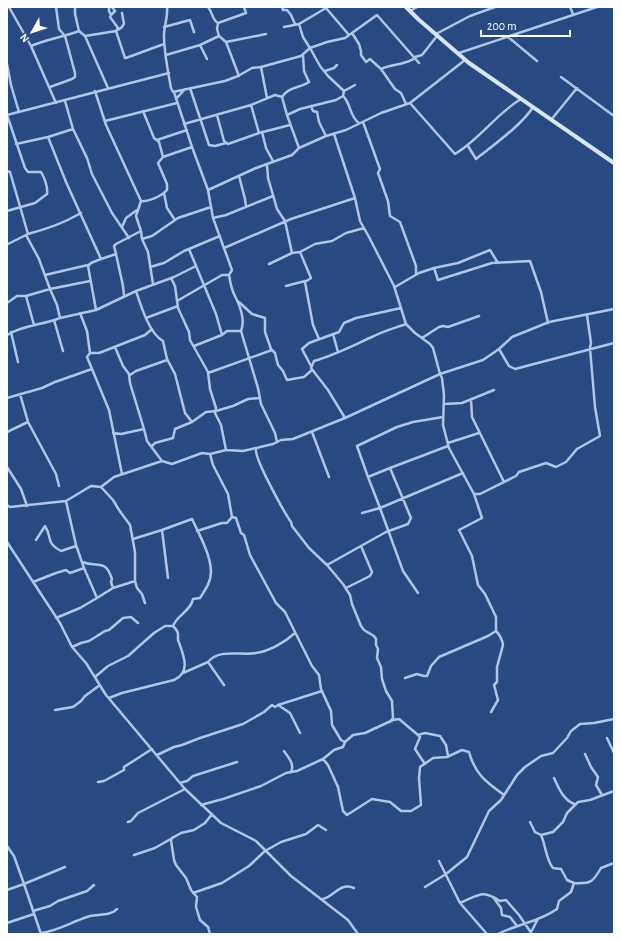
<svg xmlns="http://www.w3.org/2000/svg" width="621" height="941" viewBox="0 0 621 941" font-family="'Alegreya Sans',sans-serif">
<rect width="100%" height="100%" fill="#274a83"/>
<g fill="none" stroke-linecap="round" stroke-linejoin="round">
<path stroke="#b0c6e7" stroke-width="2.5" d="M 9,7 L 31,46 L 56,103
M 109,7 L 109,11 L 111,15 L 115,11 L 112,7
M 167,7 C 168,17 164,26 164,35 C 164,53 168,71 171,88 L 173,92 L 225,81 L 238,76 L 252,68 L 261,67
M 208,7 C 213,13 212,20 218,23 L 217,29 L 219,36
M 282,7 L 283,10 L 287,10 L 291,15 L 295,24
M 570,7 L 573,14
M 410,11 L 417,7
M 111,15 L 110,17 L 118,28 L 116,31 L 121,28 L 124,24 L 122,13
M 218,23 L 246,13 L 244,7
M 299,24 L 326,8 L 349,35
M 164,27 L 190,20 L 194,32
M 79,31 L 85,36 L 116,31 L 125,58 L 126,58 L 164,44
M 352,33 L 359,44 L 361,51 L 361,55 L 366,62 L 370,59 L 381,69 L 395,89 L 401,93 L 406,104
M 436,34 L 470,16 L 495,7
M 85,36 L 108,88
M 508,37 L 537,61
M 200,45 L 207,59
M 31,46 C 47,39 63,37 79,31 L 75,14 L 75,7
M 459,53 L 597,7
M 166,55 L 200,45 L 219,36 L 226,42
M 415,57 L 422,55 L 437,36
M 7,64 L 11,85 L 19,112
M 381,69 C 391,64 406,65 415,58
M 325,71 L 334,68 L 337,65
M 239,76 L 226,42 L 266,34
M 561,77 L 614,116
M 50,87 L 72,79 L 75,77 L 75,73 L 65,36 L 59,29 L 56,7
M 190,88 L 209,145 L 215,146 L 226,143
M 95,91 L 106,125 L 141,201 C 148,202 162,196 167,190 L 167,184 L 158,163 L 163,157
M 344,91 L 355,85
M 343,96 C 351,103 349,116 359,123
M 282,97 C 288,87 300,88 309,82 L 304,71 L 303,55
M 267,98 L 261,67 L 301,56 L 310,48 L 303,37 L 299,24 L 284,27
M 176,99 L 185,89
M 65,101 L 73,129 L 87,158 L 92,174 L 112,213 L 129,238
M 410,103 L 455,154 C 480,139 497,113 521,99
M 251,105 L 259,133 L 290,125
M 311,106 L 313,111 L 317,112 L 319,122 L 326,136
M 143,111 L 154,138 L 159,142 L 163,157 L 192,147 L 174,92
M 7,115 C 61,101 115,87 169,73
M 217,115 L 224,141 L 228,144 L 259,133
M 551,120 L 577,88
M 105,121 L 177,103
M 363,122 L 380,169 L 378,173 L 388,201 L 390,216 L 400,222 L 416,266 L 416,273
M 184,124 L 251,105 L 275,95 L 282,97 L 287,115
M 262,132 L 266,148 L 273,161
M 334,134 L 355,198 L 360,221 L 369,237 L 394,286 L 406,324 L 415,333 L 430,344 L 433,348 L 440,374 L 442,378 L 444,395 L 443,425 L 449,448 L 474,494 L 482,518 L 459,530 L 472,556 L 478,585 L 485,594 L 496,617 L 496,631 C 500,635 502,638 503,645 L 497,667 L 497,682 L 494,685 L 498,700 L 491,712
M 48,137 L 66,182 L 101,259 L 116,254 L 114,246 L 116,244 L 141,231
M 157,140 L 187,130
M 16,144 L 48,137 L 73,129
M 468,146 L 476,159 C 491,147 523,124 533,107
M 192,147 L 208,190
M 299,148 L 287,115 L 300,109 L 336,100 L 343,96 L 344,91 L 328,76 L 320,66 L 310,48 L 327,42 L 345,38 L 377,15 L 419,63
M 267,165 L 268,178 L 273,195 L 277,209 L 285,221 L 292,253 L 300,252 L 315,244 L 332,241 L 346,233 L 364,228
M 7,171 L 10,172 L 28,234 L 8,244
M 239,176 L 245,199 L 246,207
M 164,193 L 167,208 L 175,220
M 141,201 L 136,216 L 141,231 L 142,239
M 7,211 L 35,203 L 47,194 C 48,186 45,179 41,172 L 28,172 L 25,168 L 7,115
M 213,218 L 226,215 L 273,196
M 122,227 L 126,218 L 137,210
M 28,234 C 49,228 62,224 81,213
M 26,235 L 39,259 L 50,289 L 26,296
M 224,248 L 291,219 L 355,198
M 189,249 L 216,314 L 222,335
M 300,252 L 311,278 L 305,282 L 313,325 L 319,339
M 116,254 L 123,286 L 124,296
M 269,264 L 292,253
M 150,267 L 164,263 L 184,251 L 220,236
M 434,268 L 458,263 L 490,250 L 498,263
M 45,275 L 88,265
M 171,278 L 175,286 L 178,308 L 189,332 L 190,340 L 208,372 L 210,389 L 216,408 L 215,413 L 221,425 L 226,450
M 90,281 L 50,289 L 57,305 L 60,318 L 96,310 L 136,291 L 174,277 L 196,266
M 153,284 L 148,252 L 142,239 L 152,236 L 178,218 L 211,207
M 286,286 L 305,281
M 395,287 L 419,273 L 434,268 L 438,280 L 492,263 L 530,261 L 541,292 L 548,323
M 136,291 C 141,306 149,333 163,341 L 167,359 L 175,374 L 185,413 L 192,422
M 177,301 L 222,275 L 229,275
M 239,302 L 252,314 L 265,318 L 265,332 L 271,349 L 275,353 L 278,365 L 283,371 L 287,380 L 304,377 L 312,370
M 7,303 L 17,296 L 26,296 L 34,325
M 96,310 L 88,266 L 91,263 L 101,259
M 80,313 L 87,331 L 90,353 L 87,357 L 92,369
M 146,318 L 178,306
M 54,320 L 63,351
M 11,332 L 18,362
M 333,334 L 338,352
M 7,335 C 23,325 43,325 60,318
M 422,338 L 439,327 L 443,326 L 448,327 L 479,316
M 194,346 L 222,335 L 227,331 L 241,331
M 115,347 L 123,366 L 129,374 L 130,383 L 144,429
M 499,349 L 509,366 L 515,369 L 614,343
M 90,353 L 99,353 L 145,335 L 152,329
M 311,366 L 302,349 L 309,343 L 339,332 L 344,323 L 356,318 L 401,308
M 208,373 L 272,350
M 130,375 L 136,371 L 167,360
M 20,394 L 28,422 L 56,474 L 59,486
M 7,398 L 42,388 L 55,382 L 92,369 L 109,410 L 122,474
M 471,399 L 472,417 L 504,482
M 444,404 L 462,403 L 494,390
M 345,418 L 328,390 L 311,368 L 314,361 C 335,355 354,345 374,336 C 384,331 395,328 406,324
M 7,432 L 28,422
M 312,432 L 329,477
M 113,433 L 121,434 L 144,429 L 147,441 L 162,461
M 277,442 L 275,433 L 261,404 L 258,388 L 241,331 C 246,319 239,304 234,294 C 231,288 230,281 229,275 L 232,270 L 213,218 L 208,190 L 256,168 L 292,155 L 299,148 L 326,136 L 346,130 L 381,113 L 410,103 L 465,60
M 448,443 L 479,433
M 152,446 L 155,443 L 173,438 L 175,429 L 192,422 L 206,412 L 216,411 L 233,406 L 248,399 L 260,398
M 256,449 C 254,458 284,512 291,522 L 292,526 L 309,548 L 327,565 L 343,584 L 350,595 L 352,604 L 361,626 L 364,630 L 374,636 L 376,639 L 376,645 L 378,649 L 377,658 L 381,667 L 382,679 L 386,691 L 392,701 L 393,718 L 390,722
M 210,454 L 213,465 L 228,494 L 232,517 L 236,518 L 241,533 L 244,535 L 250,555 L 276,603 L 285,612 L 312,666 L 319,675 L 321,689 L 331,711 L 332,725 L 341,740 L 345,742
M 7,467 L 21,489 L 27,506
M 390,468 L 448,446
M 101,487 L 114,477 L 162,461 L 172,464 L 202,453 L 210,454 L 226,450 L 243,451 L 273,444 L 281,440 L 293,439 L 345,418 L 440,374 L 483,360 L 499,349 L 512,337 L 549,322 L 614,309
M 474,494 L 480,494 L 516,476 L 519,472 L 546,463 L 556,467 L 566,462 L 577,449 L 600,436 L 595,407 L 590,348 L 591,343 L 587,315
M 66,501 L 76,545 L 84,568
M 7,505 L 10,507 L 66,501 L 91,486 L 101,487 L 113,500 L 119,510 L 130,525 L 135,552 L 135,581 L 137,588 L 142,594 L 145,603
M 362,513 L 380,508 L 368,477
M 162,530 L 168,578
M 197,531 L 222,523 L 227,523 L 232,517
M 133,539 L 162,530 L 192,519 C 199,534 211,555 211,572 C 211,582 205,590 200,598 L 193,599 C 191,611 177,615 173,626
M 36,540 L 45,526 C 53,539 45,542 61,551 L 76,546
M 7,542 L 60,623 L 72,647 L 86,663 L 106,695 L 185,789 L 221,823 L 256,841 L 291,876 L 348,920 L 358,934
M 82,562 C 98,568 105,558 112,579 L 111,582 L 113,588
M 327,565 L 386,532 L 408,524 L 411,518 L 390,468 L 368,477 L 357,446 L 397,427 L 413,422 L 443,417
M 33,582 L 56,573 L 66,570 L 70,573 L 84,568 L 97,598 L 80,608 L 56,618
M 346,588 L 370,576 L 372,572 L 361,546
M 418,593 L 403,571 L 380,508 L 463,473
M 97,598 L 113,588 L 135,581
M 72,647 L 81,643 L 89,641 L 105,631 L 109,630 L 123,618 L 131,617 L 138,623
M 208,662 C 219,648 241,656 256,653 C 270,651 285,642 295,633
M 183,673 L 208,662 L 224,685
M 95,677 L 108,666 L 128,656 L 154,633 L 165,626 L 173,626 C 175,628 178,631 178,634 C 178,636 178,638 178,640 C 183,654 192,672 174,680 L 122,693 L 109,698
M 405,678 L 417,674 L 424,676 L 427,676 L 431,666 L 439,657 L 488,636 L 496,631
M 278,705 L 322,691
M 55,710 L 73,707 L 81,701 L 85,696 L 100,685
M 418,735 L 420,737 L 415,749 L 425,764
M 607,738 L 614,753
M 284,751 C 288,757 295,764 291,772
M 585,754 L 591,767 L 598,777 L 596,785 L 602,795
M 157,755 L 174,747 L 182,745 L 200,738 L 243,724 L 264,712 L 272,705 L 275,707 L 278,705 L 290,713 L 300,733
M 323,759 L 334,750 L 343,747 L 345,742 L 353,735 L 365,733 L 393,720 L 399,719 L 418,735 L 425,733 L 440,736 L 446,745 L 448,756
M 554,778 C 559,789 563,799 574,804
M 98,782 L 104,781 L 124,770 L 124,767 L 152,749
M 180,783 L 187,781 L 193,776 L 237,762
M 201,805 L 223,799 L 261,786 L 286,773 L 297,771 L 323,759 L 328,765 L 338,787 L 343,811 L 347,815 L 372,799 L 390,802 L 401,811 L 411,811 L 421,805 L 419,778 L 420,767 L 433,758 L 447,757 L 462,750 L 469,752 C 475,774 486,782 504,795
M 128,822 L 131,821 L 138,813 L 185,789
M 530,822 L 535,832 L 541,835 L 553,832 L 563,822 L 567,813 L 578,802 L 590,800 L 614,791
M 173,837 L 171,840 L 174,860 L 176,865 L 186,878 L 191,890 L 197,897 L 196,907 L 200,920 L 208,927 L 210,934
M 7,846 L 14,856 L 24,884 L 65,867
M 134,855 L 155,848 L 181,833 L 194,830 L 205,823 L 212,814
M 439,861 L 460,903 L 487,934
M 574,883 C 591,884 593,882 601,868 L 614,863
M 425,887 L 446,874 L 467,857 L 489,811 L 501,800 L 517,775 L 525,767 L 541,756 L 553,753 L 567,738 L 571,731 L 580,724 L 594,723 L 614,719
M 7,890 L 24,884 L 41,934
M 193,893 L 222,883 L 249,866 L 265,851 L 281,842 L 306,834 L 318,825 L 326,830
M 493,897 L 501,908 L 502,915 L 510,917 L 517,926
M 323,899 C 335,896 340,882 354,888
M 460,903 C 479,895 482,889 500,901 L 506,900 L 519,915 L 532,934
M 33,911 L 50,906 L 58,901 L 87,891 L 94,885
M 7,923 L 34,914
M 41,933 C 58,931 73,921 90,916 C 98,914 111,916 117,909
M 498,934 C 517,924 539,922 557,909 L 559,901 L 571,892 L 574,883 L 567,880 L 561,869 L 553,868 C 546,860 546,846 541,835
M 530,934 L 538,919"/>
<path stroke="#d9e4f6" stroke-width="4" d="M 406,7 L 418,19 L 469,63 L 614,163"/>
</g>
<rect width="621" height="941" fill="none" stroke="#ffffff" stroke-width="16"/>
<g transform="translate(32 32) rotate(231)" stroke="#274a83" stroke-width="3" paint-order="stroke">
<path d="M0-3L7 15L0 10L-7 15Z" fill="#ffffff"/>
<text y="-6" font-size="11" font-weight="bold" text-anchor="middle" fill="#ffffff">N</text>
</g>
<path d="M481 30v6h89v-6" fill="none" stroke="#ffffff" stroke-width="2"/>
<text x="487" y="30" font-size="12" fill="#ffffff" stroke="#274a83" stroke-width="3" paint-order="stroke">200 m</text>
</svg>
